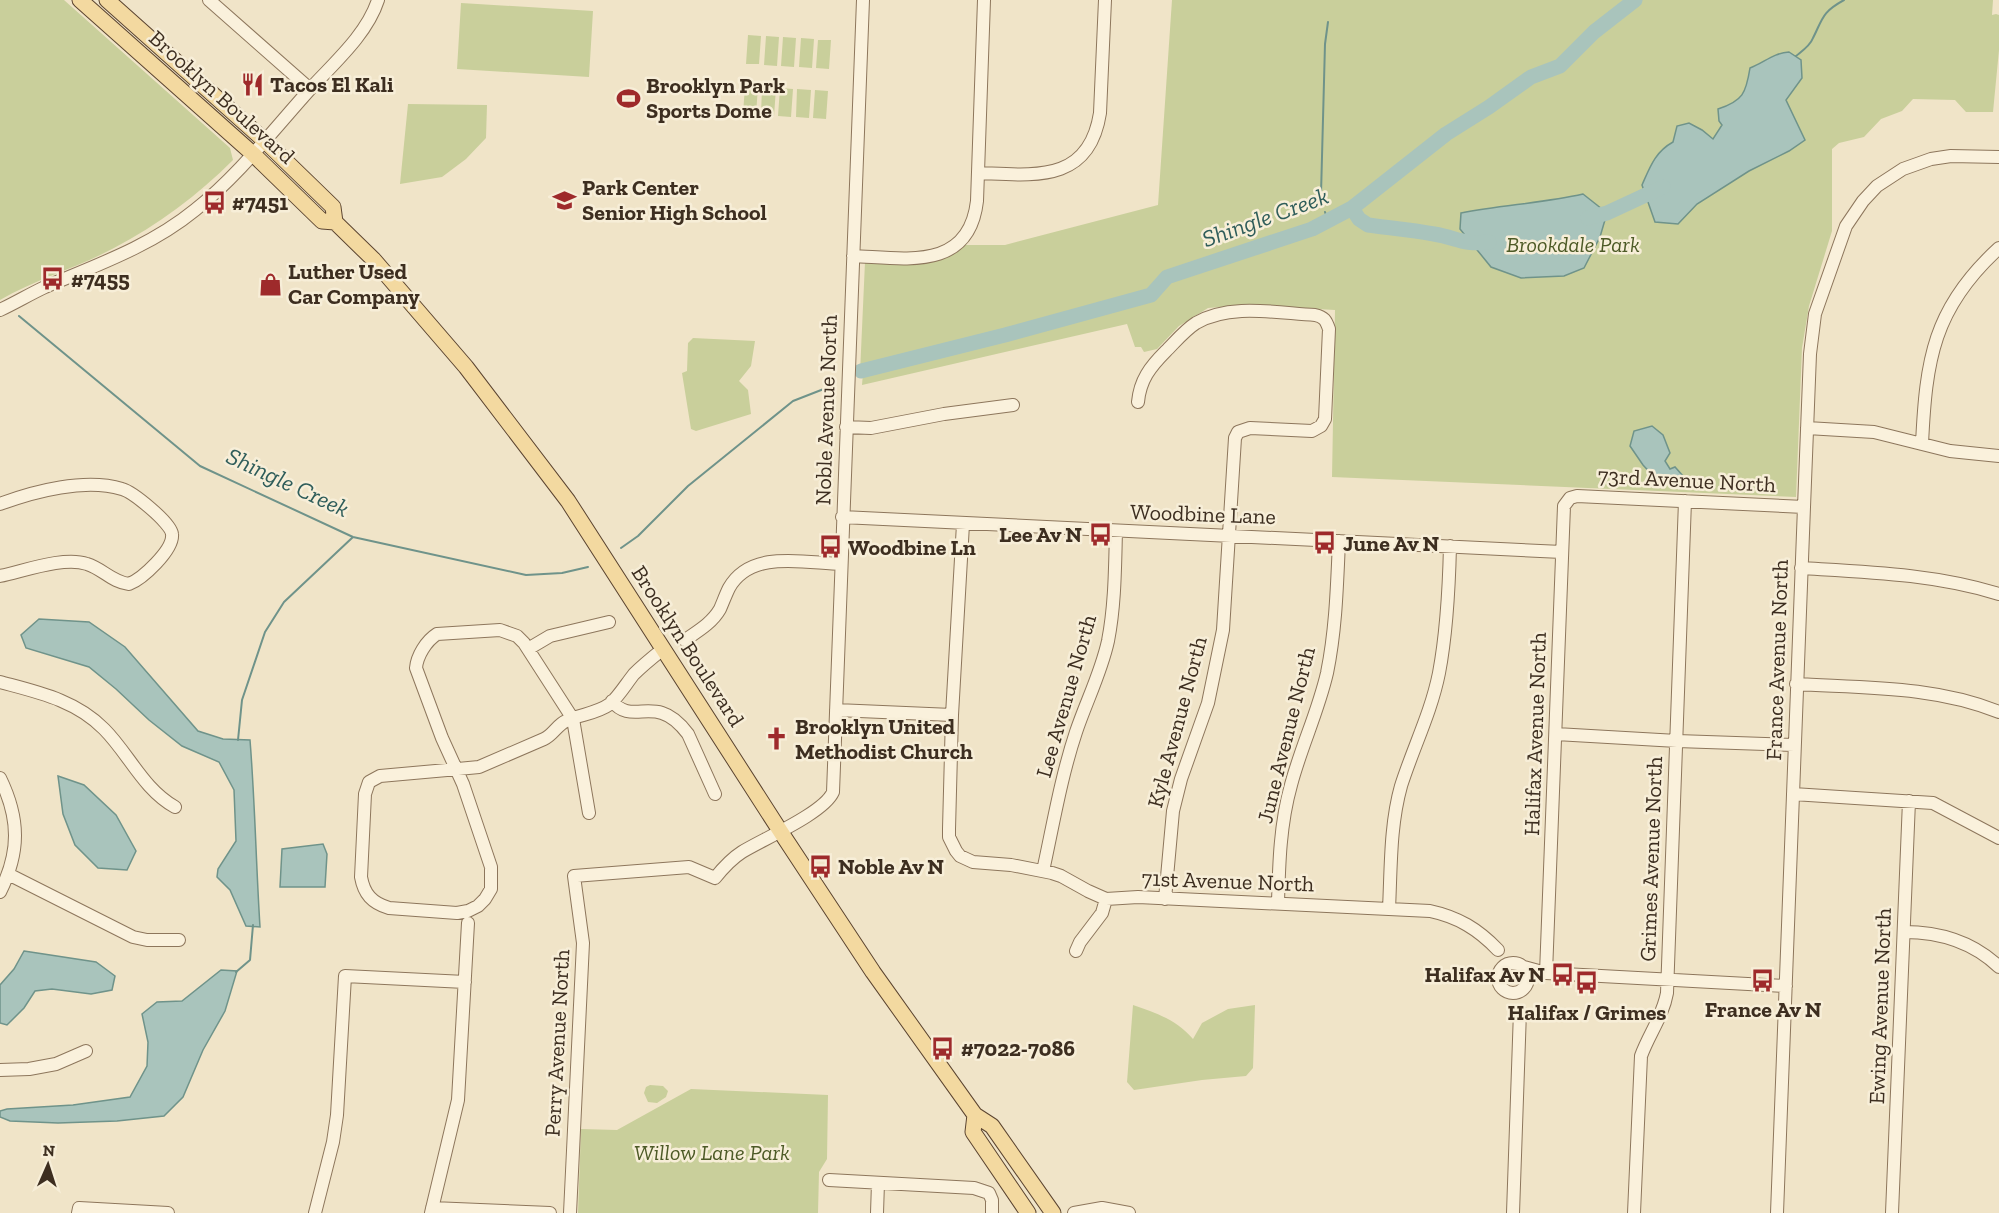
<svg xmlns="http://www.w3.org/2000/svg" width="1999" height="1213" viewBox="0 0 1999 1213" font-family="'Zilla Slab',serif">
<rect width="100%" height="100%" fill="#f0e4c8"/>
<path fill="#c9cf9b" d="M 0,0 L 64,0 L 230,148 L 233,160 C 198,195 158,225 114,248 C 77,268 36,279 0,300 Z
M 1172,0 L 1993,0 L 1992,15 L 1996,14 L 1999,15 L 1999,50 L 1993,112 L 1966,112 L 1955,100 L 1913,99 L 1902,111 L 1881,119 L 1864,137 L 1839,143 L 1832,149 L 1832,231 L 1809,306 L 1802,348 L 1796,497 L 1332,477 L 1335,310 L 1244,305 L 1208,308 L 1179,326 L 1157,349 L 1144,352 L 1141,347 L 1135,347 L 1127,324 L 862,385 L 863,373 L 860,373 L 865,262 L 962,245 L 1005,245 L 1158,205 Z
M 461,3 L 593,11 L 589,77 L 457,69 Z
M 748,35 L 761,36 L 759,64 L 746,64 Z
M 766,36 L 779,37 L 777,66 L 764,65 Z
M 783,37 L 796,38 L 794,67 L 781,66 Z
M 801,38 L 814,39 L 812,68 L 799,67 Z
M 818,40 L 831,40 L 829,69 L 816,68 Z
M 745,86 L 758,86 L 756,115 L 743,114 Z
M 762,87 L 776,88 L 774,116 L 761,115 Z
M 780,88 L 793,89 L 791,117 L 778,116 Z
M 797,89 L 811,90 L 809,118 L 796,117 Z
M 815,90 L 828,91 L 826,119 L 813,118 Z
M 408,104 L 487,105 L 486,138 L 466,159 L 442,177 L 400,184 Z
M 693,338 L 755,341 L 751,366 L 739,381 L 748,390 L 751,414 L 696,431 L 691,429 L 682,373 L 687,371 L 688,343 Z
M 1133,1005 C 1156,1013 1177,1020 1193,1039 L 1202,1023 L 1228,1009 L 1255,1005 L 1253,1068 L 1246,1076 L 1202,1080 L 1134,1090 L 1127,1082 Z
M 650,1085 L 663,1086 L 668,1091 L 666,1097 L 657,1103 L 648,1102 L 644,1093 L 646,1087 Z
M 691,1089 L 828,1095 L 827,1159 L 819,1172 L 818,1213 L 578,1213 L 581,1129 L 617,1130 Z"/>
<path fill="#a9c4bc" stroke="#6f938a" stroke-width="1.5" d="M 1789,52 L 1801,60 L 1802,78 L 1786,100 L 1805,140 L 1789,151 L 1749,171 L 1697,204 L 1678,224 L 1655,222 L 1642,185 C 1650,167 1655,152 1673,142 L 1677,126 L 1689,123 L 1702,130 L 1713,139 L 1722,125 L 1719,121 L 1718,109 C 1743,101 1746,93 1750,68 C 1764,63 1773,53 1789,52 Z
M 1583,194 L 1607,213 L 1600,237 L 1584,268 L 1564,276 L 1521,278 L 1491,267 L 1460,229 L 1461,213 C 1502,205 1543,203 1583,194 Z
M 1652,426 L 1663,435 L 1670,453 L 1665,461 L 1670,469 L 1675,467 L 1683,476 L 1656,479 L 1643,465 L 1630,446 L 1634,431 Z
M 39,619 L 89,622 L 125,647 L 198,731 L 223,739 L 250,740 C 255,802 256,864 260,927 L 246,926 L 230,890 L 217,877 L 218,869 L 236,841 L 234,790 L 219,762 L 182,746 L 149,720 L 116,689 L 89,667 L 26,648 L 21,635 Z
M 58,776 L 84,785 L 116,815 L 136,851 L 127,870 L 98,868 L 75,845 L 63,814 Z
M 323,844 L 327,854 L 325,887 L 280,887 L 282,849 Z
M 24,951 L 96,962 L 115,976 L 112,990 L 91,994 L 52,989 L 35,991 L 24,1008 L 7,1025 L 0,1023 L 0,985 L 14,969 Z
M 221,970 L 237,971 L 225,1011 L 203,1050 L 183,1097 L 164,1116 L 117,1121 L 58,1123 L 10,1121 L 0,1117 L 0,1111 L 7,1109 L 73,1105 L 130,1097 L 147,1066 L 148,1042 L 142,1014 L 157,1002 L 182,1001 Z"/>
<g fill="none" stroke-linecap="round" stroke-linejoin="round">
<path stroke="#6f938a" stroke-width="2" d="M 1796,56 C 1802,51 1810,46 1813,38 C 1823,18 1822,12 1844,0
M 1321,194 L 1325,44 L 1328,22
M 1325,212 L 1328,221
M 19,316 L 200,466 L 353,537 L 526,575 L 562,573 L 588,567
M 621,548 L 638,536 L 688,486 L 793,401 L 834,385
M 238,740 L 242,700 L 265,632 L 284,602 L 353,537
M 236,972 L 250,960 L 253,925"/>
<path stroke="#a9c4bc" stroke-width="15" d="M 1352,208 L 1359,219 L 1368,225 C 1390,228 1412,230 1434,234 C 1458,238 1462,245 1489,242
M 1588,218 L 1607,213 L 1663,187
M 861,371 L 1005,335 L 1151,295 L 1167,277 L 1312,229 L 1352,208 L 1446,134 L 1489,107 L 1531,77 L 1560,66 L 1594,32 L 1635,0"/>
<defs>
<path id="minor" d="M 209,0 L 310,89
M 978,173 C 1033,175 1089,184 1100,113 L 1105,0
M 853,256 C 904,258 969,272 977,201 L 984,0
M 0,310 C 15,303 30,294 45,287 C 97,265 151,246 195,210 C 239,175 274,129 312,87 C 335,62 367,34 378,0
M 1138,402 C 1140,380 1150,367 1166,351 C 1175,342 1185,330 1196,323 C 1230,303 1277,313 1315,315 C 1324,317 1326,320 1329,329 L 1325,419 L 1321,426 L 1312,431 L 1250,428 L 1238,432 L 1235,438 L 1223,630 L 1208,703 L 1181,779 L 1173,811 L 1165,899
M 846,427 L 871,428 L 944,414 L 1013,405
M 1807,428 L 1874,432 L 1950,451 L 1999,456
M 1922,444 C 1926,360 1933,308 1999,248
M 0,504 C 35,491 85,478 122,489 C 133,492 171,523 172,534 C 174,550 142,579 129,584 C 112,582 103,569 87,564 C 64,556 24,571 0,576
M 842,517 L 1562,552
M 963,524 L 952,715 L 949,829 L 949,837 L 956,851 L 960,856 L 973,862 L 1011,865 L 1052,873 L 1061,876 L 1088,891 L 1106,899 L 1138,897 L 1430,911 C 1458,917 1478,929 1498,950
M 1801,568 C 1868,572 1935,574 1999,594
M 685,640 C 698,631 712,623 720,609 C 723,602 726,594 729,588 C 751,549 805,563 841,564
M 528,649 L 550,636 L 609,622
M 0,682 C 37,692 76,700 104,729 C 129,754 143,789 175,807
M 1796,684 C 1865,688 1935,686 1999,712
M 612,701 C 627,720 643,707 662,713 C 672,716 682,726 688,734 L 715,794
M 836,710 L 952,715
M 1556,734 L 1677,741 L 1794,745
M 0,778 C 20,819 20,852 0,892
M 1793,794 L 1933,803 L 1999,838
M 589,813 L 573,719 L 524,643 L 517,636 L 500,630 L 437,634 C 426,641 417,656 416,668 L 442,738 L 463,784 L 491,867 L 491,889 L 485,899 L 478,906 L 468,911 L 457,913 L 389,908 C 372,903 364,894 361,877 L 365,794 L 369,782 L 380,776 L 458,769 L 479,767 L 544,739 C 553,735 557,725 566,721 C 580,714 596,714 610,704 C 619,696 626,684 634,674 C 643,665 653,657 663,649
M 1043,871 C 1053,825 1061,777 1076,732 C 1086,702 1101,673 1108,641 C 1115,605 1115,568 1116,531
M 8,874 L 133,937 L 147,940 L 179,940
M 1278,903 C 1279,864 1280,824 1291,785 C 1301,747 1318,712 1327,673 C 1336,629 1337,585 1339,541
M 1389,909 C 1391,868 1390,825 1401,786 C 1413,748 1431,713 1439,673 C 1447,631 1449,589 1450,546
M 1904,932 C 1940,932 1973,942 1999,967
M 1076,951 L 1080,942 L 1102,913 L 1106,899
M1498 978a15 15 0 1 1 30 0a15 15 0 1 1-30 0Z
M 1524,967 L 1546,973 L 1786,986
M 1546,973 L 1564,506 L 1570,498 L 1577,496 L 1804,507
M 0,1070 L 29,1069 L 56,1064 L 86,1051
M 829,1180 L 974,1188 L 989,1193 L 992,1200 L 992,1213
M 432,1208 L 550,1213
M 78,1213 L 79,1208 L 168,1213
M 315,1213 L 333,1142 L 337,1115 L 345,976 L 465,982
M 431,1213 L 458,1100 L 468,923
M 570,1213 L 583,943 L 574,876 L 689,867 L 715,878 C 723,868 731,859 742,852 C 763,839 824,813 833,792 L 863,0
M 877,1213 L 878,1183
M 1074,1213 L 1102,1208 L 1129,1213
M 1513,1213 L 1520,1011
M 1634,1213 L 1641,1056 C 1649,1034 1663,1016 1667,993 L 1685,501
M 1777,1213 L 1804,507 L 1810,354 L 1815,314 L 1846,226 L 1863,201 L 1877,186 L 1903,169 L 1931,159 L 1951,156 L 1999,157
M 1892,1213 L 1909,801"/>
<path id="major" d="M 80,0 L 253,154 L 322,221 L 335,222
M 107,0 L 265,141 L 333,207 L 335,222 L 373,259 L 466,367 L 568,501 L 786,840 L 873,972 L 975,1115 L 992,1126 L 1053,1213
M 975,1115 L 973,1132 L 1028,1213"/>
</defs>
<use href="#minor" stroke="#8d765c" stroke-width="14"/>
<use href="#major" stroke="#5b4430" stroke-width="17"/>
<use href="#minor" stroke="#faf1dc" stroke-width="12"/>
<use href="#major" stroke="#f3d9a0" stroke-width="15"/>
</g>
<defs>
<symbol id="restaurant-bare" viewBox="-9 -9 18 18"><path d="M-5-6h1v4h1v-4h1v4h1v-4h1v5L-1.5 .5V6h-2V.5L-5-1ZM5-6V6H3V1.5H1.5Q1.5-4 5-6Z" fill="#9e2a2b" stroke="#f7eed8" stroke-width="2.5" paint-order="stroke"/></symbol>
<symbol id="stadium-bare" viewBox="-9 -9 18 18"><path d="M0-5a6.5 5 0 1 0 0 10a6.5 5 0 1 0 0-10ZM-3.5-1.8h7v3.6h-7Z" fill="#9e2a2b" stroke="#f7eed8" stroke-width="2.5" paint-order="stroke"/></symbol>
<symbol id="school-bare" viewBox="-9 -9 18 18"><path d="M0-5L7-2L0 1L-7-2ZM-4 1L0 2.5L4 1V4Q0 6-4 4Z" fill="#9e2a2b" stroke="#f7eed8" stroke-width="2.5" paint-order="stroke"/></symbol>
<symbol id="bus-bare" viewBox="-9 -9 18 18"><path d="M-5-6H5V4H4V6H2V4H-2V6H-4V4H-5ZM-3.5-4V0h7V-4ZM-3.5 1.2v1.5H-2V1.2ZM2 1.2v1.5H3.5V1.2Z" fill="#9e2a2b" stroke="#f7eed8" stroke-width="2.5" paint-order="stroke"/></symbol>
<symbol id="shop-bare" viewBox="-9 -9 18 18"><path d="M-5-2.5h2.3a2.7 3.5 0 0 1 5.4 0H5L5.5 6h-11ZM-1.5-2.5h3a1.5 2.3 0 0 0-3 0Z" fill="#9e2a2b" stroke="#f7eed8" stroke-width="2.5" paint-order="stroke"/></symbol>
<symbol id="church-bare" viewBox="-9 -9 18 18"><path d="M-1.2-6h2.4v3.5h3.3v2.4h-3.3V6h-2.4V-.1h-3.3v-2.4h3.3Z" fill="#9e2a2b" stroke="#f7eed8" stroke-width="2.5" paint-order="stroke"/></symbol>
</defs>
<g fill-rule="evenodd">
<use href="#restaurant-bare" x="236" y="68" width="33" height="33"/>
<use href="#stadium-bare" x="612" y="82" width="33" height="33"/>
<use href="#school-bare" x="548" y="184" width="33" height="33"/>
<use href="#bus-bare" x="198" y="186" width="33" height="33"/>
<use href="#bus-bare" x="36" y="262" width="33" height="33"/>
<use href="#shop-bare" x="254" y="268" width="33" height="33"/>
<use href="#bus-bare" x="1084" y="518" width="33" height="33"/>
<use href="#bus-bare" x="1308" y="526" width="33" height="33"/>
<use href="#bus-bare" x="814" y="530" width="33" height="33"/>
<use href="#church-bare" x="760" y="722" width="33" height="33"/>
<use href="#bus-bare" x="804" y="850" width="33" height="33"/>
<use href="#bus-bare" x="1546" y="958" width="33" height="33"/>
<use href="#bus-bare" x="1746" y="964" width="33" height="33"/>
<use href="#bus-bare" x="1570" y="966" width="33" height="33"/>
<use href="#bus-bare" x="926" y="1032" width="33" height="33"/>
</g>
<g text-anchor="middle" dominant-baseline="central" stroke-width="5" stroke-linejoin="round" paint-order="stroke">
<g font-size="22" font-weight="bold" fill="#3d2e20" stroke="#f7eed8" text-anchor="start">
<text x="270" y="84">Tacos El Kali</text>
<text x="646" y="85">Brooklyn Park<tspan x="646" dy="25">Sports Dome</tspan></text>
<text x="582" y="187">Park Center<tspan x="582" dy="25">Senior High School</tspan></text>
<text x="232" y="202">#7451</text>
<text x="288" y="271">Luther Used<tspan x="288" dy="25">Car Company</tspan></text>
<text x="71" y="279">#7455</text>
<text x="1082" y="534" text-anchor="end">Lee Av N</text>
<text x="1343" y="543">June Av N</text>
<text x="848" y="547">Woodbine Ln</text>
<text x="795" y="726">Brooklyn United<tspan x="795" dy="25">Methodist Church</tspan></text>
<text x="838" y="866">Noble Av N</text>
<text x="1545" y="974" text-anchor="end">Halifax Av N</text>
<text x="1763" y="1009" text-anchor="middle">France Av N</text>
<text x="1587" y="1012" text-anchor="middle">Halifax / Grimes</text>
<text x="961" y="1048">#7022-7086</text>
</g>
<g font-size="22" fill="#3d2e20" stroke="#f7eed8">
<text transform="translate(222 97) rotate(42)">Brooklyn Boulevard</text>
<text transform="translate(826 410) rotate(-88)">Noble Avenue North</text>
<text transform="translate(1687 480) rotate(3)">73rd Avenue North</text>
<text transform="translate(1203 514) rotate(2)">Woodbine Lane</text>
<text transform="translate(688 646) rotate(57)">Brooklyn Boulevard</text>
<text transform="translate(1777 660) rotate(-88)">France Avenue North</text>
<text transform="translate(1066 696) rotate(-74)">Lee Avenue North</text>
<text transform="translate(1177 722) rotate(-75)">Kyle Avenue North</text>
<text transform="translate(1535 734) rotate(-88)">Halifax Avenue North</text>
<text transform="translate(1286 735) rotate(-76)">June Avenue North</text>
<text transform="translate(1651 859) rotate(-88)">Grimes Avenue North</text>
<text transform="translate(1228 881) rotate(2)">71st Avenue North</text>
<text transform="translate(1880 1006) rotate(-88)">Ewing Avenue North</text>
<text transform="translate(557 1043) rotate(-87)">Perry Avenue North</text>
</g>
<g font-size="22" font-style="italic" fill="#4d5a26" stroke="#f7eed8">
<text x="1573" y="244">Brookdale Park</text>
<text x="712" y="1152">Willow Lane Park</text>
</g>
<g font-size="24" font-style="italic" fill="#2f5d5a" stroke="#f7eed8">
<text transform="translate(1265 217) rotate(-20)">Shingle Creek</text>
<text transform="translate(288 482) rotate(25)">Shingle Creek</text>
</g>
</g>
<g transform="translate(48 1165) rotate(3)" stroke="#f7eed8" stroke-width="4.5" paint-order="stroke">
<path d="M0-4.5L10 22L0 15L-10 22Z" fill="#3d2e20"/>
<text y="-9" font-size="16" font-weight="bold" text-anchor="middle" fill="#3d2e20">N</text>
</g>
</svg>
